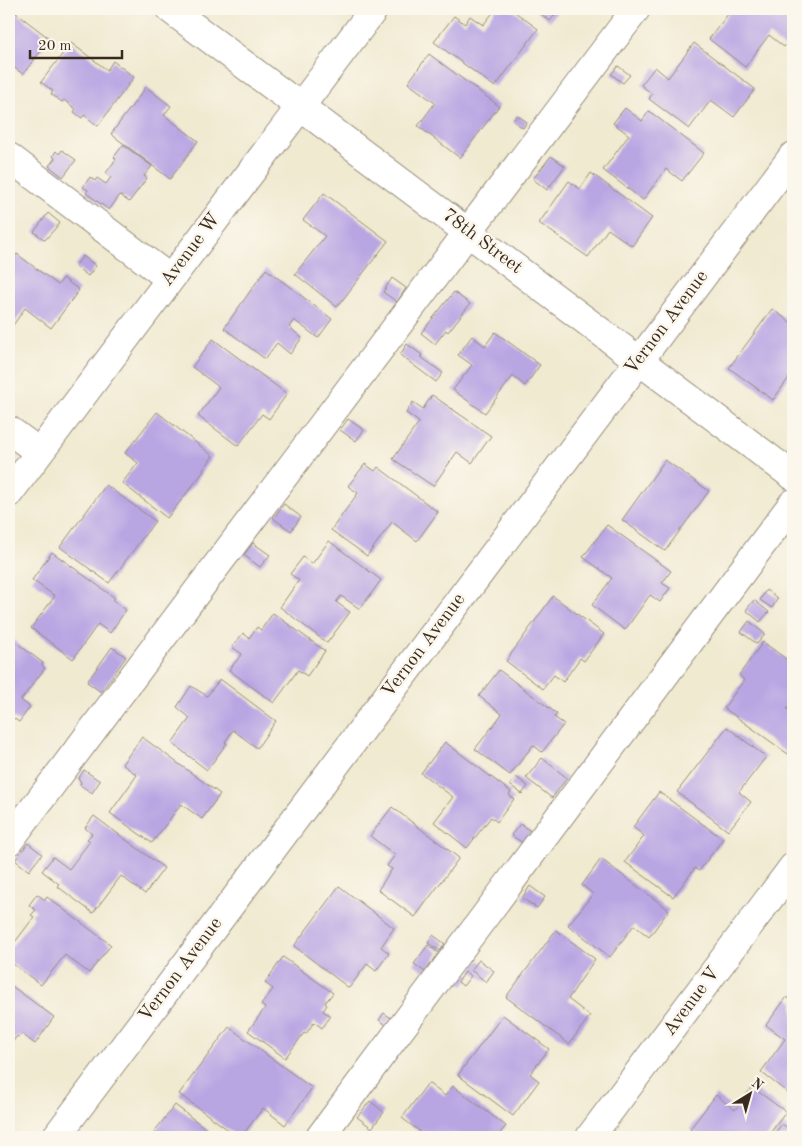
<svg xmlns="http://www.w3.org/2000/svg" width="802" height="1146" viewBox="0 0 802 1146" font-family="'Old Standard TT',serif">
<rect width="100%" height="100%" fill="#fbf7ec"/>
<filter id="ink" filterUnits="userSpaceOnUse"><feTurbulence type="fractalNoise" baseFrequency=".02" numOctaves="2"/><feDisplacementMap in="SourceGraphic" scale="10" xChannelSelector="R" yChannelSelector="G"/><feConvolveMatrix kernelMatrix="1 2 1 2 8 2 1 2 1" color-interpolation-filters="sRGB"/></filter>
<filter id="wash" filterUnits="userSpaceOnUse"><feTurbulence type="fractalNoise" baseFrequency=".0096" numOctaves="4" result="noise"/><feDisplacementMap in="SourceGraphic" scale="20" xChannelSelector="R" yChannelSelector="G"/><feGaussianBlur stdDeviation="1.12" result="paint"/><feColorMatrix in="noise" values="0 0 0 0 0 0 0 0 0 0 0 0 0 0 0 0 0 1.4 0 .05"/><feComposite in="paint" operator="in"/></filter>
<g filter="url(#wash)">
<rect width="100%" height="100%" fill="#f0ead1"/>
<g id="blocks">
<path fill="#b8a6e3" d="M 9,9 L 19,9 L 16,13 L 50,39 L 23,74 L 9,64 Z
M 496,9 L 511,9 L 538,29 L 495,87 L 434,42 L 454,16 L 465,24 L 470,16 L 483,25 Z
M 534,9 L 559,9 L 550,21 Z
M 732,9 L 791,9 L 793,10 L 793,35 L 784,47 L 769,35 L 745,67 L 709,39 Z
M 71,43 L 107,70 L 113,61 L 134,77 L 98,126 L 84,115 L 82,118 L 74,112 L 76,109 L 64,100 L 62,102 L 51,94 L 53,91 L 41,82 Z
M 694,43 L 755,89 L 734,117 L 711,100 L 689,129 L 649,99 L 652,94 L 641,85 L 655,67 L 668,78 Z
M 429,54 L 499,106 L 460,158 L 418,126 L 435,103 L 408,83 Z
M 618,66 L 630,75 L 623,83 L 611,74 Z
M 146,87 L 171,106 L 164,115 L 198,141 L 170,179 L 111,134 Z
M 625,108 L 642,121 L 649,111 L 704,153 L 682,181 L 666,169 L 643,200 L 603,170 L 629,135 L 613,123 Z
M 517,115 L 527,122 L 523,128 L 513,121 Z
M 123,145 L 152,166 L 144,176 L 147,178 L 129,202 L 120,195 L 109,210 L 86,193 L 88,190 L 83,187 L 90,177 L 95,181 L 97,178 L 106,184 L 111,177 L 106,173 L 116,159 L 114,157 Z
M 62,150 L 76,160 L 63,177 L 49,166 L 55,158 L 53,156 L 56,151 L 59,154 Z
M 551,156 L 565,166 L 547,190 L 533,179 Z
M 591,173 L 652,218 L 632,246 L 608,229 L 588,257 L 539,223 L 569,181 L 580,189 Z
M 324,193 L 388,241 L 337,307 L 295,274 L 325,236 L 303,220 Z
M 48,213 L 60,223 L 45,240 L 34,232 Z
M 17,254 L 58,285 L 63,278 L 79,290 L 51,328 L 25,308 L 9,331 L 9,265 Z
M 83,256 L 96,266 L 88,276 L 75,266 Z
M 266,269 L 332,319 L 318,338 L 294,320 L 289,327 L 302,338 L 290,354 L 277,343 L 265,359 L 224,328 Z
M 392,278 L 406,288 L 397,302 L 383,292 Z
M 454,292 L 470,304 L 448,332 L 446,330 L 435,344 L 421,333 Z
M 772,309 L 793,324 L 793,372 L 773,400 L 729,368 Z
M 495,332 L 540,365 L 525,386 L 513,376 L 485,413 L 453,390 L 472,365 L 458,355 L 472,336 L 485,346 Z
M 213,339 L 287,394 L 269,419 L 262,414 L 238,446 L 198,416 L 219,387 L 192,367 Z
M 407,344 L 422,355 L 421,357 L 443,373 L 436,382 L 400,355 Z
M 432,395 L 491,436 L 472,463 L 457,452 L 433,486 L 393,459 L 419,422 L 406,413 L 413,402 L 423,409 Z
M 157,412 L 213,456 L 203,470 L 204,471 L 167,518 L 122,483 L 138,463 L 125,453 Z
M 348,419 L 364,430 L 356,441 L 340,430 Z
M 665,460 L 709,491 L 665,551 L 622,520 Z
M 365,464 L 375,471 L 378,467 L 438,512 L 417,541 L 392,522 L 367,556 L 331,530 L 358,493 L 348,486 Z
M 106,485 L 155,521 L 109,583 L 60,547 Z
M 284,504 L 301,517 L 291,531 L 273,518 Z
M 607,525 L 671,571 L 662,583 L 670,588 L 660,602 L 650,595 L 625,630 L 592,605 L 612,578 L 583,557 Z
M 329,541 L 381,580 L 360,609 L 341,596 L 336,602 L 350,612 L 327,643 L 280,607 L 299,580 L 290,574 L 303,557 L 312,564 Z
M 253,543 L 270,555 L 260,567 L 244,555 Z
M 52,552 L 115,598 L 113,600 L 126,610 L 110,633 L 98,624 L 73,659 L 31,628 L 55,596 L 32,580 Z
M 766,590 L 778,598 L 772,608 L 760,600 Z
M 553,596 L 604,634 L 584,661 L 580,658 L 563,682 L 554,675 L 543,689 L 506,661 Z
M 754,600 L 769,612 L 760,622 L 746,610 Z
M 273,613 L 325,651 L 307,676 L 298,670 L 274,703 L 229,670 L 242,654 L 232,647 L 243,633 L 249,638 L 257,627 L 261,630 Z
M 749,621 L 765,634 L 757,644 L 741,632 Z
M 9,637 L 43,663 L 42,665 L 45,668 L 21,700 L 30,707 L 19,722 L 9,715 Z
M 763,642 L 793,664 L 793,701 L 787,709 L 793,713 L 793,747 L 788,754 L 724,708 L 744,680 L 739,675 Z
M 112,647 L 126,657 L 101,692 L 87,682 Z
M 499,670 L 557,714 L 554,717 L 564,724 L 542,752 L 533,745 L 510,775 L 475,749 L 502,714 L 479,696 Z
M 220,679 L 276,721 L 257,748 L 233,730 L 225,742 L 227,743 L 207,770 L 172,743 L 190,718 L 177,707 L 191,686 L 207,696 Z
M 727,727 L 766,757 L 739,792 L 751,802 L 728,831 L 677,792 Z
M 142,737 L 220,794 L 202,819 L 181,804 L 152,843 L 110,813 L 137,775 L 122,764 Z
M 445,742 L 511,792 L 509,795 L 514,799 L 497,822 L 491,817 L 467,848 L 434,822 L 453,797 L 421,773 Z
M 542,758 L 567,778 L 552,798 L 526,778 Z
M 84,770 L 100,781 L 92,793 L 80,785 L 81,782 L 78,779 Z
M 516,777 L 528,786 L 522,794 L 510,785 Z
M 659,792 L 723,839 L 699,871 L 695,868 L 673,897 L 625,862 L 644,836 L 633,827 Z
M 392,807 L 459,858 L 415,917 L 378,890 L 392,869 L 387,866 L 395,855 L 370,836 Z
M 94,816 L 164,868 L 145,894 L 121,876 L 93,913 L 57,886 L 59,884 L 42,871 L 53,857 L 69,869 L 90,841 L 87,839 L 92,834 L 85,828 Z
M 520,824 L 532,832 L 524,844 L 511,835 Z
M 28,843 L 42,854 L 29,871 L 15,860 Z
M 601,859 L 669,910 L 649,937 L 634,925 L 610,957 L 568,925 L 593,894 L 582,885 Z
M 339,886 L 394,928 L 381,947 L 389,953 L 376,971 L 367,964 L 349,988 L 294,946 Z
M 530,886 L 545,897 L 537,908 L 522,898 Z
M 37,894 L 45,900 L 47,897 L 111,945 L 89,973 L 65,955 L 41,985 L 9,961 L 9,950 L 34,917 L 31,915 L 36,910 L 29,905 Z
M 556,930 L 595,959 L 568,999 L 590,1016 L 569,1044 L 506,997 Z
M 433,935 L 445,944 L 440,951 L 428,943 Z
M 428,945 L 439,953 L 425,972 L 414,964 Z
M 283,957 L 333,993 L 325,1003 L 327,1005 L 323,1011 L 331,1016 L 322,1028 L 314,1022 L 306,1034 L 304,1033 L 285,1058 L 248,1031 L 265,1008 L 261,1005 L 273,989 L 265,983 Z
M 479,960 L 494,971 L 486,982 L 471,970 Z
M 465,972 L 471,976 L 463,986 L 458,982 Z
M 9,984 L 54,1017 L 35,1044 L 22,1034 L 19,1037 L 17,1036 L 9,1047 Z
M 787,997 L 793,1002 L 793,1097 L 761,1072 L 785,1039 L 766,1025 Z
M 384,1013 L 391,1018 L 386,1025 L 379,1020 Z
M 503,1015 L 549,1049 L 530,1074 L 539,1081 L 513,1116 L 458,1075 Z
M 229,1027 L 312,1088 L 285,1125 L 263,1108 L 241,1137 L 238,1137 L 179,1094 Z
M 428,1083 L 445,1096 L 453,1086 L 506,1126 L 497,1137 L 415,1137 L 419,1131 L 402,1118 Z
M 752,1087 L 786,1112 L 767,1137 L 701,1137 L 690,1129 L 716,1095 L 735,1110 Z
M 370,1101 L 384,1112 L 372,1128 L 357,1117 Z
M 175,1105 L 217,1137 L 160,1137 L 154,1132 Z
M 782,1124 L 793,1132 L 793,1137 L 772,1137 Z"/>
</g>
</g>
<g filter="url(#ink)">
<use href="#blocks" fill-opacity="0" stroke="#968a78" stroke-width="1"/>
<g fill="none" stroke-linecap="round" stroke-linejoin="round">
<defs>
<path id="minor" d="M 170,9 L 793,476
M 9,157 L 169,278
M 9,430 L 39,452
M 9,493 L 374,9
M 9,841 L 636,9
M 56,1137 L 793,156
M 320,1137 L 793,503
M 590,1137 L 793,867"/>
</defs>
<use href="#minor" stroke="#968a78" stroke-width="30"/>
<use href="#minor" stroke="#fff" stroke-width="28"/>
</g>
</g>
<g text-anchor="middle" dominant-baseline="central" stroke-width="5" stroke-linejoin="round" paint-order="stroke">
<g font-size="19" fill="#3b2a1e" stroke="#fbf7ec">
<text transform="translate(482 242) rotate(37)">78th Street</text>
<text transform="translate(191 250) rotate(-53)">Avenue W</text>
<text transform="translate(667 323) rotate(-53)">Vernon Avenue</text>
<text transform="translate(424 646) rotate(-53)">Vernon Avenue</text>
<text transform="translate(181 970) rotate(-53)">Vernon Avenue</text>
<text transform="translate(692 1002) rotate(-53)">Avenue V</text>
</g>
</g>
<rect width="802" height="1146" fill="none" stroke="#fbf7ec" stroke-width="30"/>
<g transform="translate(750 1094) rotate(37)" stroke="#fbf7ec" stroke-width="4" paint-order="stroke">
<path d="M0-4L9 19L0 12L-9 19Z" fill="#3b2a1e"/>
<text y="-8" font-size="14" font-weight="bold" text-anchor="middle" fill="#3b2a1e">N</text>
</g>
<path d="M30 50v8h92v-8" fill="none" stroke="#3b2a1e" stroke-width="2.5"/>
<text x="38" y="50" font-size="15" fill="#3b2a1e" stroke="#fbf7ec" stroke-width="4" paint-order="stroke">20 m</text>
</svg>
